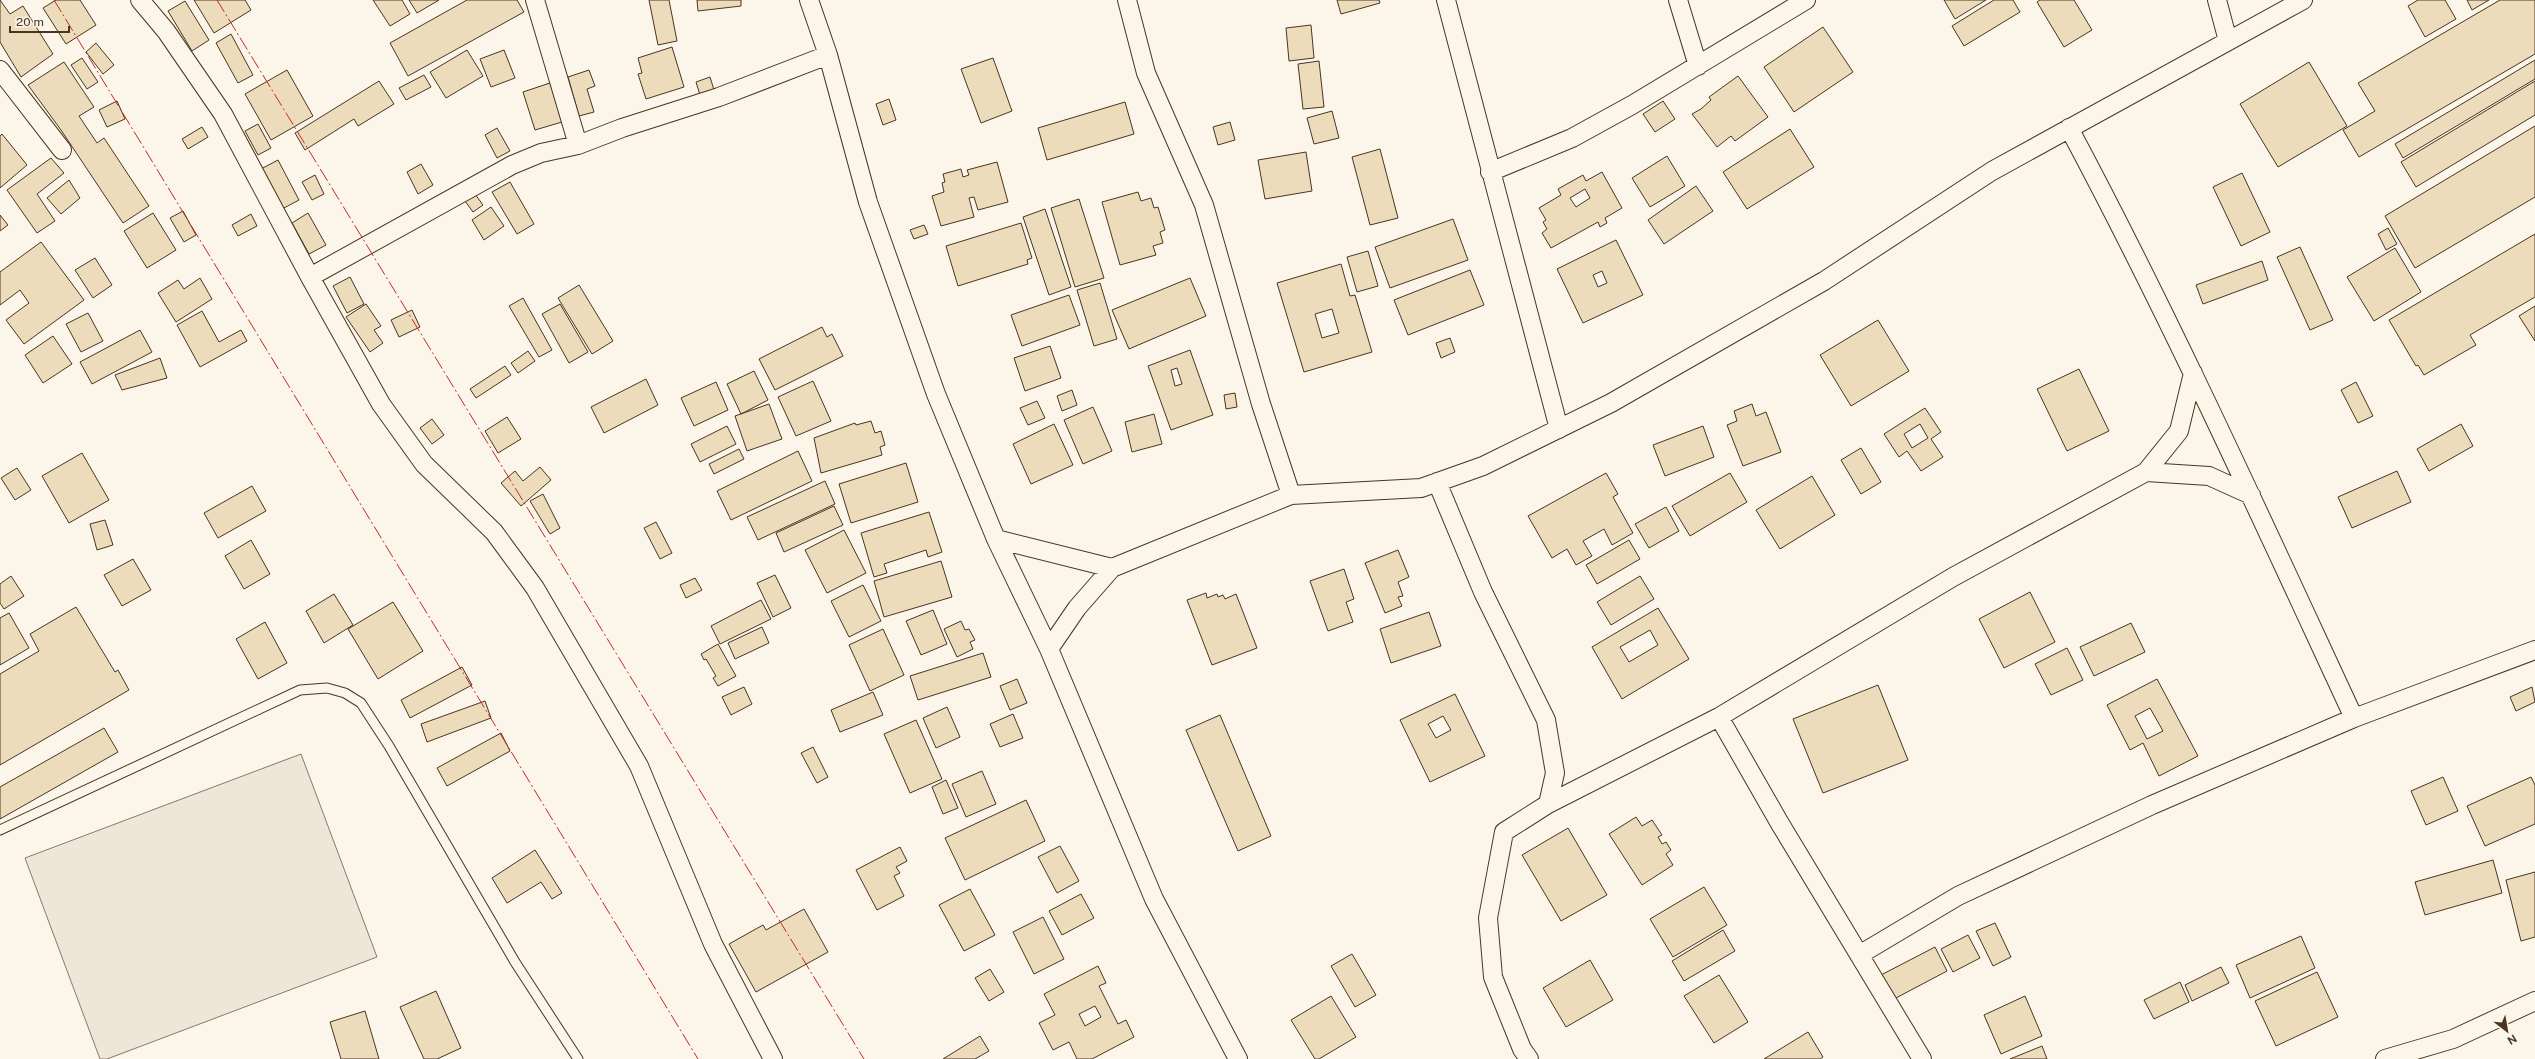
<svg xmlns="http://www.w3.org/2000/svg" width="2535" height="1059" viewBox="0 0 2535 1059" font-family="'Public Sans',sans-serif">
<rect width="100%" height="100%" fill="#fbf6e9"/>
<path fill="#ede6d9" stroke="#887966" d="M 301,754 L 377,957 L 107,1059 L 100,1059 L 25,858 Z"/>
<path fill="#ecdcbc" stroke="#4a3520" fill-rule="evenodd" d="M 0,0 L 10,14 L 23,6 L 53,54 L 21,77 L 0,42 Z
M 56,0 L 80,0 L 96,25 L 66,44 L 43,8 Z
M 194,0 L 245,0 L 251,10 L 214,33 Z
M 373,0 L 402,0 L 410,14 L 390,26 Z
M 409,0 L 439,0 L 417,13 Z
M 467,0 L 517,0 L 524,12 L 408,76 L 390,43 Z
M 649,0 L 669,0 L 677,41 L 658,45 Z
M 697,0 L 741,0 L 741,6 L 698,11 Z
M 1337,0 L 1379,0 L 1380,3 L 1341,14 Z
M 1944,0 L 1986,0 L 1955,19 Z
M 1994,0 L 2013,0 L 2020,12 L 1964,46 L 1952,26 Z
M 2040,0 L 2074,0 L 2092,30 L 2064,47 L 2037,2 Z
M 2418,0 L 2445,0 L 2456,19 L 2425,37 L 2408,6 Z
M 2467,0 L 2489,0 L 2472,10 Z
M 2500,0 L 2535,0 L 2535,54 L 2359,157 L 2343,130 L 2375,111 L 2358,83 Z
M 185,1 L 209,40 L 192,51 L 168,11 Z
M 1311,25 L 1314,58 L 1289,61 L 1286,28 Z
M 1823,27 L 1853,72 L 1794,112 L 1764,67 Z
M 231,34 L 253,75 L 238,83 L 216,43 Z
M 96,43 L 114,65 L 103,74 L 86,52 Z
M 672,47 L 684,87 L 646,99 L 638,74 L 642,73 L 638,58 Z
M 467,50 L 483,76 L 446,98 L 430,72 Z
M 504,50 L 515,78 L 491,87 L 480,59 Z
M 82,58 L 98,82 L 87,89 L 71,65 Z
M 993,58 L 1012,111 L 981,123 L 961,69 Z
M 2535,60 L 2535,79 L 2403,158 L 2395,144 Z
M 1319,61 L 1324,107 L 1303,109 L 1298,64 Z
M 64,62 L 94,107 L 79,116 L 97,143 L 104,138 L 149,206 L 123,223 L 61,130 L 28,85 Z
M 2309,62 L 2347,126 L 2278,167 L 2240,104 Z
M 287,70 L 313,116 L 271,140 L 245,94 Z
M 589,70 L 595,86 L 587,89 L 594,112 L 579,116 L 568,77 Z
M 424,75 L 431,87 L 406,100 L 399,88 Z
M 1738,76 L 1768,117 L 1735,141 L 1731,136 L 1717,147 L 1692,114 L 1701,109 L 1711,100 L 1709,97 Z
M 710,77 L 714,90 L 700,95 L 696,82 Z
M 379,81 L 394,104 L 358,126 L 354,119 L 305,150 L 295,133 Z
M 2535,81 L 2535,115 L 2416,187 L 2401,162 Z
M 550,83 L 562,122 L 535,130 L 523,92 Z
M 889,99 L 896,120 L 883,125 L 876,104 Z
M 117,101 L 125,119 L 107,127 L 99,110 Z
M 1663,101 L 1675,119 L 1655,132 L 1643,114 Z
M 1125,102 L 1134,134 L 1047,160 L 1038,128 Z
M 1332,111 L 1339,138 L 1314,144 L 1307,118 Z
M 1230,122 L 1235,140 L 1218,145 L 1213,127 Z
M 258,124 L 271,148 L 258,155 L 245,131 Z
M 2535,126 L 2535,197 L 2415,268 L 2385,216 Z
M 202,127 L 208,137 L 188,149 L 182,139 Z
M 497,128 L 510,151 L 497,158 L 485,135 Z
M 1790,129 L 1814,167 L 1747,209 L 1723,172 Z
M 2,134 L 27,165 L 0,188 L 0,136 Z
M 1380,149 L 1398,218 L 1370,225 L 1352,157 Z
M 1306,152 L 1312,191 L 1265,199 L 1258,160 Z
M 1667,156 L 1685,186 L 1650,207 L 1632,178 Z
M 51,158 L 64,173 L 37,194 L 55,221 L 37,233 L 7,190 Z
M 278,160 L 299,200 L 282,209 L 261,169 Z
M 997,162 L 1008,202 L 978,210 L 974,197 L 969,198 L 974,217 L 941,226 L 932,196 L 944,192 L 942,183 L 945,182 L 943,174 L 961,169 L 963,177 L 969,175 L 967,170 Z
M 421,164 L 433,185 L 418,194 L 407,172 Z
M 1602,172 L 1622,208 L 1605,218 L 1607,223 L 1600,227 L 1598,222 L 1551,248 L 1542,233 L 1547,229 L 1543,222 L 1546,220 L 1539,208 L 1561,195 L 1558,189 L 1583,175 L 1586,181 ZM 1585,189 L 1590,198 L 1576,207 L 1570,198 Z
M 2242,173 L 2270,232 L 2241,246 L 2213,187 Z
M 315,175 L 324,194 L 312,200 L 302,182 Z
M 69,180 L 80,198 L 61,214 L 47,198 Z
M 510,182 L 534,224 L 517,234 L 492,192 Z
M 1696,186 L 1713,211 L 1664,244 L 1648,220 Z
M 1138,192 L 1141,201 L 1151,198 L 1154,208 L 1158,207 L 1165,230 L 1160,232 L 1163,243 L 1153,246 L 1156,255 L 1120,265 L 1102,202 Z
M 475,194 L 483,205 L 473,212 L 465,201 Z
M 1079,199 L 1104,278 L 1075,287 L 1051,208 Z
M 491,207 L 504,226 L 484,240 L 472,220 Z
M 1045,209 L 1071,287 L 1049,295 L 1023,217 Z
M 183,211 L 196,235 L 184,242 L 170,218 Z
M 153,213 L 176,250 L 147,268 L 124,231 Z
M 308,213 L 326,245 L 309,254 L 292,223 Z
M 251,214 L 257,226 L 238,236 L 232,225 Z
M 0,215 L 8,225 L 0,231 Z
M 1453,219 L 1468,260 L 1390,288 L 1375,247 Z
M 1021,223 L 1032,258 L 1027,260 L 1028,264 L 958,286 L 946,246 Z
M 924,225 L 928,234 L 914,239 L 910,230 Z
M 2388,228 L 2397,244 L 2386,250 L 2378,234 Z
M 2535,234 L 2535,297 L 2470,335 L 2476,345 L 2424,375 L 2418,365 L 2416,366 L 2389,320 Z
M 1616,240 L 1643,295 L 1583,323 L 1557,269 ZM 1602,271 L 1607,283 L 1598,287 L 1593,275 Z
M 41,242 L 84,300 L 24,344 L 6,320 L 29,303 L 20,290 L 0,305 L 0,272 Z
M 2300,247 L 2333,320 L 2310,330 L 2277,257 Z
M 2395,248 L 2421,292 L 2374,321 L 2347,277 Z
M 1368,251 L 1378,286 L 1357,292 L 1347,257 Z
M 95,258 L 112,285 L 93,298 L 75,270 Z
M 2262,261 L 2268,280 L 2203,304 L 2196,285 Z
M 1341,264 L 1350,296 L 1355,295 L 1372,352 L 1304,372 L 1277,283 ZM 1332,309 L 1339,333 L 1322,338 L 1315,314 Z
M 1470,270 L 1484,305 L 1408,335 L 1394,300 Z
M 350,277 L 364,304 L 347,313 L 333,286 Z
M 200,278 L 212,299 L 176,322 L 158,293 L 178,280 L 184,289 Z
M 1190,278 L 1206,316 L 1129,349 L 1112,310 Z
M 1100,283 L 1117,339 L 1094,346 L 1077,290 Z
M 579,285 L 613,341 L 592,354 L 558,298 Z
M 1069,295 L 1080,325 L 1022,346 L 1011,315 Z
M 523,298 L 552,350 L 539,357 L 509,306 Z
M 366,304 L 381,326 L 374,330 L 383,343 L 370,352 L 346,317 Z
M 560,304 L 588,352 L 569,363 L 542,314 Z
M 2535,306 L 2535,341 L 2519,316 Z
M 412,310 L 420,327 L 399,337 L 391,320 Z
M 202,311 L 219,342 L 241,330 L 247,341 L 200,367 L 177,325 Z
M 88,313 L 103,341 L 81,352 L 66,324 Z
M 1878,320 L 1909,371 L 1851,406 L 1820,355 Z
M 822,327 L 827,337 L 832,334 L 843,356 L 775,390 L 759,359 Z
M 140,330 L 152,352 L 92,384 L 80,362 Z
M 53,336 L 72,364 L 43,383 L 25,355 Z
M 1450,338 L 1455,352 L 1441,358 L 1436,343 Z
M 1050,346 L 1061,378 L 1025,391 L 1014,358 Z
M 1190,350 L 1213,415 L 1171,430 L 1148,366 ZM 1177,368 L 1182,384 L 1175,386 L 1171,370 Z
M 528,351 L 535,361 L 518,373 L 511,363 Z
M 160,358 L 167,378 L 122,390 L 115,375 Z
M 505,366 L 511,375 L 476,398 L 470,389 Z
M 2079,369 L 2109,431 L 2067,451 L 2037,389 Z
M 754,371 L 768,400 L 741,414 L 727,384 Z
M 646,379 L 658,405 L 604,433 L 591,407 Z
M 813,381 L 831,421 L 796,436 L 778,397 Z
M 716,382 L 728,410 L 694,426 L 681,398 Z
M 2356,382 L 2373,416 L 2358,423 L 2341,390 Z
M 1072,390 L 1077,405 L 1062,411 L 1057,396 Z
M 1235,393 L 1237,407 L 1226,409 L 1224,395 Z
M 1037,401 L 1045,418 L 1028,425 L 1020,408 Z
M 769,404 L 782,439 L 747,451 L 735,416 Z
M 1752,404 L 1756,416 L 1766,412 L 1781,452 L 1743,466 L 1727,425 L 1737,421 L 1734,411 Z
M 1093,407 L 1112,451 L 1083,464 L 1064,420 Z
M 1925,408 L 1941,432 L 1931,439 L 1943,457 L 1921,471 L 1907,451 L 1899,457 L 1884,434 ZM 1920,424 L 1928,438 L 1912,448 L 1904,434 Z
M 1154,414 L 1162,444 L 1132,452 L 1125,422 Z
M 507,417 L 521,439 L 498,453 L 485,431 Z
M 432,419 L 444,435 L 432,444 L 420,428 Z
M 871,421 L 875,433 L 881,431 L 885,445 L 880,447 L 882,455 L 821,473 L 814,438 L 855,423 L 856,425 Z
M 1054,424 L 1073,465 L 1031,484 L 1013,444 Z
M 2461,424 L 2473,446 L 2429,471 L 2417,449 Z
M 727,426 L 736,444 L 700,462 L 691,444 Z
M 1703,426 L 1714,457 L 1665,476 L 1653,445 Z
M 1861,448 L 1881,482 L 1861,494 L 1841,460 Z
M 739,449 L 744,459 L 714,474 L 709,464 Z
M 798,451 L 812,481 L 731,520 L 717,491 Z
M 82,453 L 109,500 L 69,523 L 42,476 Z
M 906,463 L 918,502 L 851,523 L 839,484 Z
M 540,467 L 551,480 L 521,506 L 501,483 L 515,471 L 523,481 Z
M 17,468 L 31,490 L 15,500 L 1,478 Z
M 2397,471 L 2411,502 L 2352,528 L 2338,497 Z
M 1606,473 L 1618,494 L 1613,497 L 1633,533 L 1612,545 L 1604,529 L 1583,541 L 1592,556 L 1576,565 L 1567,549 L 1552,558 L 1528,516 Z
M 1730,473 L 1747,502 L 1690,536 L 1672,506 Z
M 1812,476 L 1835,515 L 1780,549 L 1756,510 Z
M 825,481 L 835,504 L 758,540 L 747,517 Z
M 252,486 L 266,511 L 218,538 L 204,513 Z
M 543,494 L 560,528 L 550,534 L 530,501 Z
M 834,506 L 843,525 L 784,552 L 776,533 Z
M 1666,507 L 1679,531 L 1649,548 L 1635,524 Z
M 929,512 L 942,552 L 928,557 L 926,550 L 884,564 L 887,573 L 874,577 L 861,533 Z
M 105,520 L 113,545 L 97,550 L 90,524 Z
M 656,522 L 672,553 L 660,559 L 644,528 Z
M 844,530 L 866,573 L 827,593 L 805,550 Z
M 251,540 L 270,574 L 244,589 L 225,556 Z
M 1629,540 L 1640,559 L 1597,584 L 1586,565 Z
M 1398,550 L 1409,577 L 1398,582 L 1403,596 L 1398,597 L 1402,606 L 1385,613 L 1365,563 Z
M 133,559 L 151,590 L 122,606 L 104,575 Z
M 941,561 L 952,597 L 884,617 L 874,581 Z
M 1344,569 L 1354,599 L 1346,602 L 1353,622 L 1328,631 L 1310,581 Z
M 775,575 L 791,608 L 773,617 L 757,583 Z
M 11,576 L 24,596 L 4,609 L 0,603 L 0,584 Z
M 1640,576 L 1654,599 L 1611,625 L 1597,602 Z
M 695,578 L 702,590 L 686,598 L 680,585 Z
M 863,585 L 881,621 L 849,637 L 831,601 Z
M 2030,592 L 2055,642 L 2004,668 L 1979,619 Z
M 1206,593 L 1207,598 L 1217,594 L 1218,597 L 1223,595 L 1225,599 L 1236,594 L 1257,648 L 1212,665 L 1187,600 Z
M 334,594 L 353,625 L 324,643 L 306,611 Z
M 761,600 L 771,619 L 720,644 L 711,626 Z
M 393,602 L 423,651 L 378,679 L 348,629 Z
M 76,607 L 115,672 L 118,670 L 129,690 L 0,765 L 0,674 L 39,651 L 30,634 Z
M 1658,608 L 1689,659 L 1622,699 L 1592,647 ZM 1650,630 L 1658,645 L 1629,662 L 1620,647 Z
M 933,610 L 947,644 L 921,655 L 906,621 Z
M 1429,612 L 1441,646 L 1391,663 L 1380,629 Z
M 9,613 L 29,648 L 0,665 L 0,618 Z
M 961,621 L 965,630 L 969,629 L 975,640 L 970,642 L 973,649 L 957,657 L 944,629 Z
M 265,622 L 287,663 L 258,679 L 236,639 Z
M 2131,623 L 2145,652 L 2094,676 L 2080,647 Z
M 762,627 L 769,643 L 735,659 L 728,643 Z
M 883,629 L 904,675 L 870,691 L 849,645 Z
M 718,644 L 736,676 L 718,686 L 713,678 L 716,676 L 706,659 L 704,660 L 701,654 Z
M 2067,648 L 2083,680 L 2051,695 L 2035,664 Z
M 983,653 L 991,677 L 918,700 L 910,676 Z
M 462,667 L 472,685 L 410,718 L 401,700 Z
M 1017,679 L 1027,703 L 1010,710 L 1000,686 Z
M 2157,679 L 2198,756 L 2159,776 L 2143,743 L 2130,750 L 2107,705 ZM 2150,708 L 2163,731 L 2147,739 L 2135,716 Z
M 1878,685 L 1908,760 L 1823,793 L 1793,719 Z
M 744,687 L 752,704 L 731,715 L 722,697 Z
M 2532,687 L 2535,702 L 2516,711 L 2510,697 Z
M 873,692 L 883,715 L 840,732 L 831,710 Z
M 1455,694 L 1485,756 L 1430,782 L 1400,720 ZM 1443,716 L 1451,730 L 1436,738 L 1428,724 Z
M 485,701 L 491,718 L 427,742 L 421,724 Z
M 947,707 L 960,737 L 936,748 L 923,718 Z
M 1013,714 L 1023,738 L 1000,747 L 990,724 Z
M 1220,715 L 1271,836 L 1238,851 L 1186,730 Z
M 916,720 L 942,779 L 910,793 L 884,734 Z
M 104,728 L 118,752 L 0,819 L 0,787 Z
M 501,733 L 510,751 L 447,786 L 437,768 Z
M 813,747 L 828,777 L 817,783 L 801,753 Z
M 982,771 L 996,804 L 966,817 L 952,784 Z
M 2443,777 L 2458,811 L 2426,825 L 2411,791 Z
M 2531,777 L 2535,785 L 2535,824 L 2485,846 L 2467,806 Z
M 946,780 L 958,808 L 943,814 L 932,787 Z
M 1026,800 L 1045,841 L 965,880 L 945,838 Z
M 1636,817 L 1642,826 L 1652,820 L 1662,835 L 1658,837 L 1662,844 L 1666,842 L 1671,850 L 1666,854 L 1673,865 L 1642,885 L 1609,834 Z
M 1568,828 L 1607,895 L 1561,921 L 1522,855 Z
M 1060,846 L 1079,881 L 1057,893 L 1038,857 Z
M 900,847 L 907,861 L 896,867 L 900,873 L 894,876 L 904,896 L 877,910 L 856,870 Z
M 535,850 L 562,893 L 552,899 L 541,882 L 507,903 L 492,878 Z
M 2493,860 L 2502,893 L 2425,915 L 2415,882 Z
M 2535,872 L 2535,937 L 2521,941 L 2506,880 Z
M 1704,887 L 1727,925 L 1673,957 L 1650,919 Z
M 970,889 L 995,935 L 964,951 L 939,905 Z
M 1081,894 L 1094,918 L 1062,935 L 1049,911 Z
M 804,909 L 828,952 L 756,992 L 729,944 L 763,925 L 766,930 Z
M 1043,917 L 1064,959 L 1034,974 L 1013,932 Z
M 1995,923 L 2011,957 L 1993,966 L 1976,931 Z
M 1723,930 L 1735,951 L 1684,981 L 1672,961 Z
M 1968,935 L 1980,958 L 1953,972 L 1941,949 Z
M 2301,936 L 2315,968 L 2250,998 L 2236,965 Z
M 1935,947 L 1947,971 L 1894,999 L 1881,975 Z
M 1352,954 L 1376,995 L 1355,1007 L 1331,966 Z
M 1590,960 L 1613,1000 L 1566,1027 L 1543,988 Z
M 1098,966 L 1106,983 L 1099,986 L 1118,1024 L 1126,1020 L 1134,1037 L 1092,1059 L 1077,1059 L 1069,1042 L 1053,1050 L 1039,1023 L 1055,1015 L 1044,994 ZM 1095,1006 L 1101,1017 L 1085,1026 L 1079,1014 Z
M 2221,967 L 2229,983 L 2192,1001 L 2185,985 Z
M 990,969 L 1004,992 L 989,1001 L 975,978 Z
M 2317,972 L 2338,1017 L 2276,1046 L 2255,1001 Z
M 1719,975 L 1748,1022 L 1714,1043 L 1684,996 Z
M 2180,982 L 2189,1002 L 2154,1019 L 2144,1000 Z
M 436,991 L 461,1048 L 437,1059 L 424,1059 L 400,1007 Z
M 1331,996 L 1356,1037 L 1319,1059 L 1315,1059 L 1291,1020 Z
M 2025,996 L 2042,1036 L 2001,1054 L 1984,1015 Z
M 365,1011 L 379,1059 L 341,1059 L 330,1022 Z
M 1808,1032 L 1823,1057 L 1820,1059 L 1764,1059 Z
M 980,1036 L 989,1051 L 975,1059 L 943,1059 Z
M 2042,1046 L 2047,1059 L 2010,1059 Z"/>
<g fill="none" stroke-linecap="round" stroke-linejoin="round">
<defs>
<path id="lane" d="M 0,830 L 300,690 L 327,688 L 345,693 L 361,703 L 389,746 L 515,962 L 578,1059"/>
<path id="street" d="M 140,0 L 166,31 L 223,114 L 310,277 L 381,404 L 424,464 L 494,532 L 535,588 L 639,766 L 713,944 L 773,1059
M 535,0 L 578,145
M 809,0 L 828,55 L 868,202 L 936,394 L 996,539 L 1049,649 L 1154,899 L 1238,1059
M 1127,0 L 1146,73 L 1204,205 L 1261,404 L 1291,495
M 1446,0 L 1559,429
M 1678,0 L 1698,66
M 2217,0 L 2228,41
M 0,70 L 62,150
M 2069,128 C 2172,321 2262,520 2354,718
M 1490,172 L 1572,138 L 1632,105 L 1806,0
M 310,277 L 512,165 L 541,153 L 578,145 L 622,128 L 719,97 L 828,55
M 2146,472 L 2209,476 L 2251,495
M 1437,482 L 1483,592 L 1546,720 L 1555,773 L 1548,804 L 1504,832 L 1488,918 L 1493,977 L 1522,1049 L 1529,1059
M 996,539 L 1112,568
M 1049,649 L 1077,608 L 1112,568 L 1291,495 L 1421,488 L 1483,466 L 1611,403 L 1824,281 L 1992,171 L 2303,0
M 1719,717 L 1779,822 L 1922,1059
M 1548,804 L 1719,717 L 1953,577 L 2146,472 L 2179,431 L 2193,373
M 1859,955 L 1958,896 L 2152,805 L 2354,718 L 2535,650
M 2385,1059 L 2453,1039 L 2535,1001"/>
</defs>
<use href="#lane" stroke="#4a3520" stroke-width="11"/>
<use href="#street" stroke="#4a3520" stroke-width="20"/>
<use href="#lane" stroke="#fbf6e9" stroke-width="9"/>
<use href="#street" stroke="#fbf6e9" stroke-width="18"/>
<path stroke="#c62828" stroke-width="1" stroke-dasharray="14 3 2 3" stroke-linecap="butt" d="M 54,0 L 698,1059
M 217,0 L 864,1059"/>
</g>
<g transform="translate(2507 1031) rotate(149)" stroke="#fbf6e9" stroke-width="3" paint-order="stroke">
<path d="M0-3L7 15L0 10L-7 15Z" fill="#4a3520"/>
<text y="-6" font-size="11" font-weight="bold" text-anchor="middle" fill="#4a3520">N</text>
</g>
<path d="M10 26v6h59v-6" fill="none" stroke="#4a3520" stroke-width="2"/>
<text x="16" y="26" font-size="12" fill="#4a3520" stroke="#fbf6e9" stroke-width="3" paint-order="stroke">20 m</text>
</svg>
